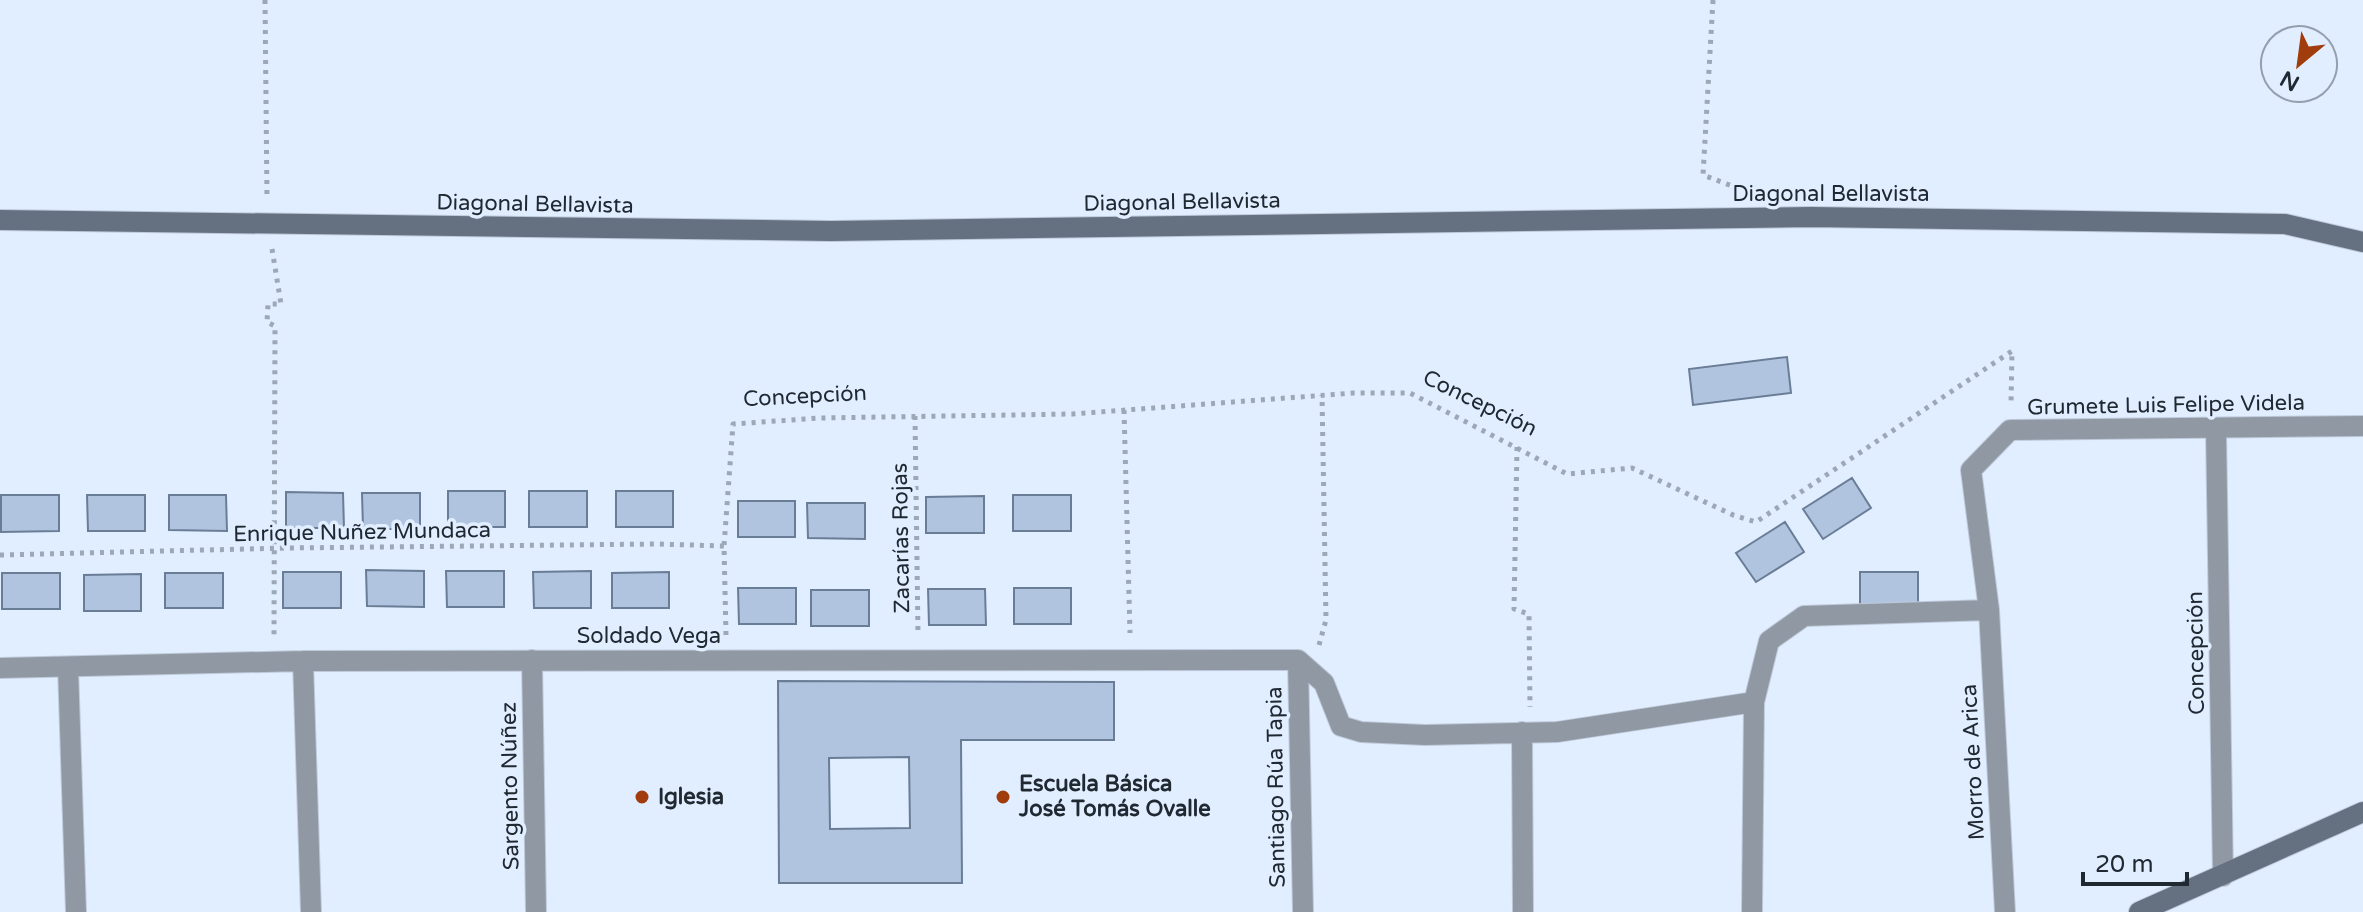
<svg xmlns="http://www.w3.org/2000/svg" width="2363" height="912" viewBox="0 0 2363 912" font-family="'Varela Round',sans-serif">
<rect width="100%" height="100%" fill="#e1eeff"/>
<path fill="#b0c4df" stroke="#6a7d96" stroke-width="2" fill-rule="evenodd" d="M 1787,357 L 1791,393 L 1693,405 L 1689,369 Z
M 1852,478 L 1871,508 L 1823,539 L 1803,509 Z
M 448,491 L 505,491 L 505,527 L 448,527 Z
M 529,491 L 587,491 L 587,527 L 529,527 Z
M 616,491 L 673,491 L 673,527 L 616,527 Z
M 286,492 L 343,493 L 344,528 L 286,528 Z
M 362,493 L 420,493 L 420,529 L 363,529 Z
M 1,495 L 59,495 L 59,531 L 1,532 Z
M 87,495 L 145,495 L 145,531 L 88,531 Z
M 169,495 L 226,495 L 227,531 L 169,530 Z
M 1013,495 L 1071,495 L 1071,531 L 1013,531 Z
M 984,496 L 984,533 L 926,533 L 926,497 Z
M 738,501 L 795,501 L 795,537 L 738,537 Z
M 807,503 L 865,503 L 865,539 L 808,538 Z
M 1785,522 L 1804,552 L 1756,582 L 1736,553 Z
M 366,570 L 424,571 L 424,607 L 367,606 Z
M 446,571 L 504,571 L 504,607 L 447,607 Z
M 591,571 L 591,608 L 534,608 L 533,572 Z
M 283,572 L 341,572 L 341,608 L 283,608 Z
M 669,572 L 669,608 L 612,608 L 612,573 Z
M 1860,572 L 1918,572 L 1918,608 L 1860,608 Z
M 2,573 L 60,573 L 60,609 L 2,609 Z
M 165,573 L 223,573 L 223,608 L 165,608 Z
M 141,574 L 141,611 L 84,611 L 84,575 Z
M 738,588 L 796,588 L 796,624 L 739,624 Z
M 1014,588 L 1071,588 L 1071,624 L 1014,624 Z
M 928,589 L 985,589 L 986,625 L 929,625 Z
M 811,590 L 869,590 L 869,626 L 811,626 Z
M 778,681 L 1114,682 L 1114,740 L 961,740 L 962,883 L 779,883 ZM 909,757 L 910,828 L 830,829 L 829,758 Z"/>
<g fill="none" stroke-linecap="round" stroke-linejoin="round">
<defs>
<path id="street" d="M 2216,429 L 2223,876
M 532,660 L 536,912
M 1298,660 L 1324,683 L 1341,726 L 1361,732 L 1425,735 L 1557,732 L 1754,702
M 1298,660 L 1303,912
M 303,661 L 311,912
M 68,667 L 76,912
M 0,668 L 303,661 L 1298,660
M 1522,732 L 1523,912
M 1752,912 L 1754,702 L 1769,641 L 1804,616 L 1989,610
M 2005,912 L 1989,610 L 1971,470 L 2010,430 L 2363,426"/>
<path id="secondary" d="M 0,220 L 831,231 L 1811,217 L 2285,224 L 2363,242
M 2139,912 L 2363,812"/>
</defs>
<use href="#street" stroke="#becada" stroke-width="22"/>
<use href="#secondary" stroke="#becada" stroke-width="22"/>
<path stroke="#9ca8b6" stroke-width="5" stroke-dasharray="4 6" stroke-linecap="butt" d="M 265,0 L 267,199
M 1713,0 L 1703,175 L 1740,189
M 272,249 L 281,304 L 268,304 L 267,322 L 275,326 L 274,635
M 1124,410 L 1130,633
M 915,416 L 918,635
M 1517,447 L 1514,609 L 1529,614 L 1530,707
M 0,555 L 287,548 L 657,544 L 724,546
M 726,635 L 724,546 L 733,424 L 820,418 L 1073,414 L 1353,393 L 1410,393 L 1567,474 L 1632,468 L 1733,515 L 1756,522 L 2012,351 L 2011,405
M 1319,645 L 1326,620 L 1322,395"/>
<use href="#street" stroke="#9098a3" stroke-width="20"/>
<use href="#secondary" stroke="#657080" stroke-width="20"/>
</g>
<g fill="#a13c0c" stroke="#e1eeff" stroke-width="3">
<circle cx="642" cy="797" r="8"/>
<circle cx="1003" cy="797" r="8"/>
</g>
<g text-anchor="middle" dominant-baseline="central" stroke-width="7" stroke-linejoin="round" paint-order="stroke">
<g font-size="22" fill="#202832" stroke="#e1eeff">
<text x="1831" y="194">Diagonal Bellavista</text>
<text transform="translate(1182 202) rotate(-1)">Diagonal Bellavista</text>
<text transform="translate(535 204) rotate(1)">Diagonal Bellavista</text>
<text transform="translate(805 396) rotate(-3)">Concepción</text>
<text transform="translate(1480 403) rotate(26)">Concepción</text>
<text transform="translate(2166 405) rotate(-1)">Grumete Luis Felipe Videla</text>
<text transform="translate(362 532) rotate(-1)">Enrique Nuñez Mundaca</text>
<text transform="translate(901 538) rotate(-91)">Zacarías Rojas</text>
<text x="649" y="636">Soldado Vega</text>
<text transform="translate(2196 653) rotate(-91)">Concepción</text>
<text transform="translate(1973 762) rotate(-93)">Morro de Arica</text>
<text transform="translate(510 786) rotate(-91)">Sargento Núñez</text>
<text transform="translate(1276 787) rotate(-91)">Santiago Rúa Tapia</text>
</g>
<g font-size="22" font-weight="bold" fill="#202832" stroke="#e1eeff" text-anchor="start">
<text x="1019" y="784">Escuela Básica<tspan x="1019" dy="25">José Tomás Ovalle</tspan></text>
<text x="658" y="797">Iglesia</text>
</g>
</g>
<g transform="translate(2299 64) rotate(209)"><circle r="38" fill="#e1eeff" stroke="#949fad" stroke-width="2"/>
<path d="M0-6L14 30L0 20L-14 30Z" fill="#a13c0c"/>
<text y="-12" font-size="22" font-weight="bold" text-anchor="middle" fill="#202832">N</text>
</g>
<path d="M2083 872v12h104v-12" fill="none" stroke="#202832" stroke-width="4"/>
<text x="2095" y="872" font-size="24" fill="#202832" stroke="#e1eeff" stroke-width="6" paint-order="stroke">20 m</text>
</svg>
